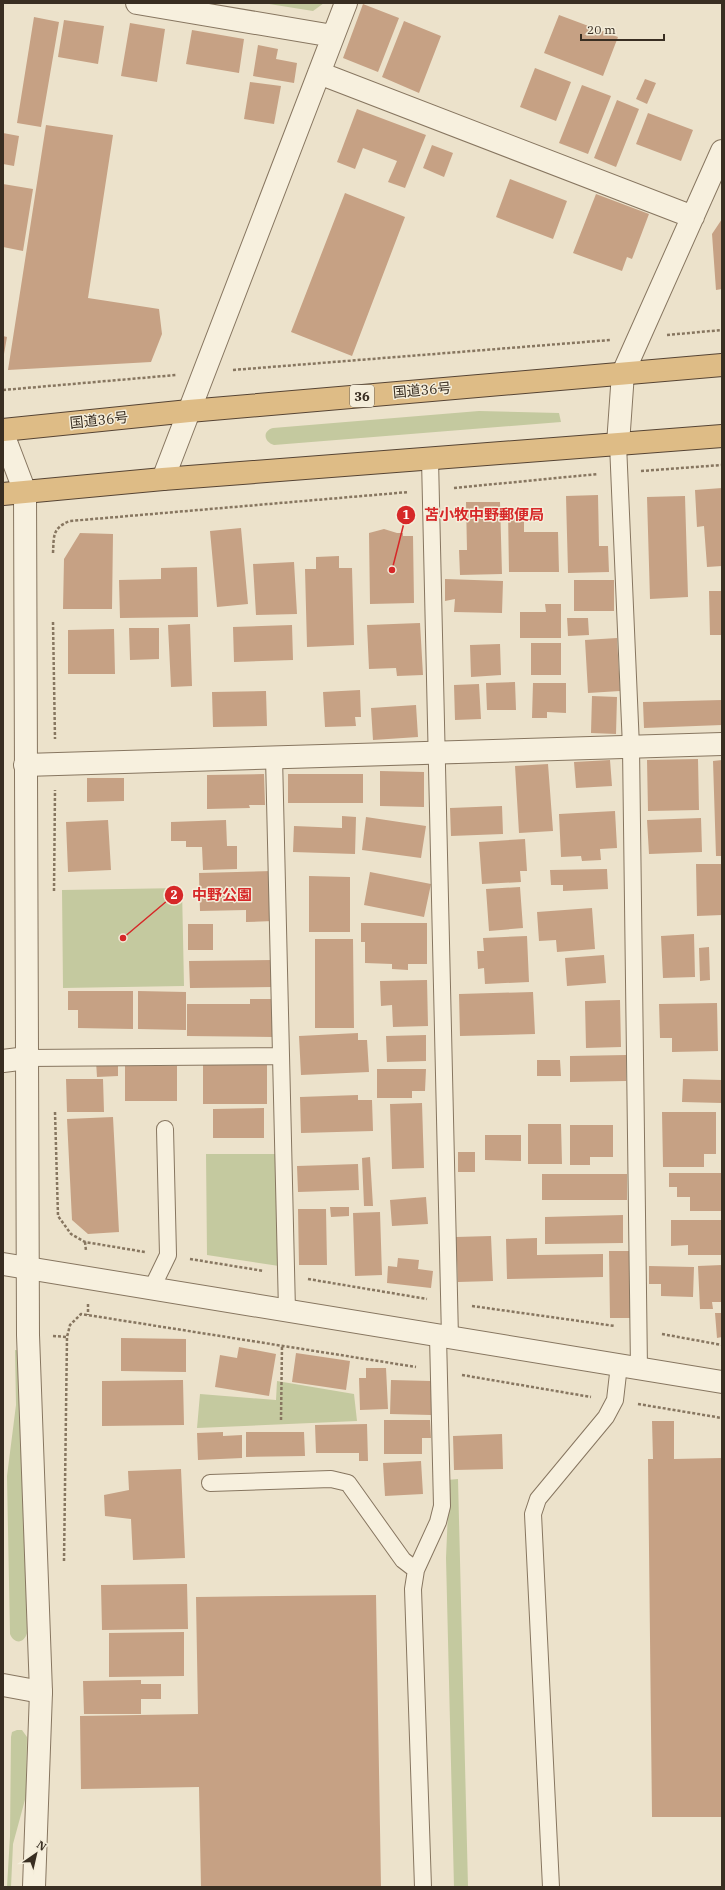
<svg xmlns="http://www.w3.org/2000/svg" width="725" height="1890" viewBox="0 0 725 1890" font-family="'IBM Plex Serif','Noto Sans JP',serif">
<rect width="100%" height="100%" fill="#ece2cb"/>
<path fill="#c4c99f" d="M 263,3 L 324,3 L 313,11 Z
M 479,411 L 559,413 L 561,422 L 274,445 C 264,442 262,431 273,428 Z
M 182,888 L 184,986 L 63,988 L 62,890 Z
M 206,1154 L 278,1154 L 279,1266 L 207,1255 Z
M 15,1350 L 22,1351 L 27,1633 C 24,1644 14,1644 10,1634 L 7,1476 L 16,1405 Z
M 277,1381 L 354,1394 L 357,1421 L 197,1428 L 200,1394 L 276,1400 Z
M 458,1479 L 468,1887 L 454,1887 L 446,1558 L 448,1511 L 447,1480 Z
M 17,1730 L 22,1730 L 27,1737 L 26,1796 L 13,1844 L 11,1887 L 7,1887 L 10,1836 L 11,1737 L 12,1732 Z"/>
<path fill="#c6a184" d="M 363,4 L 399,18 L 378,72 L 343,58 Z
M 559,15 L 618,37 L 603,76 L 544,53 Z
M 34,17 L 59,22 L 41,127 L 17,123 Z
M 64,20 L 104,26 L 98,64 L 58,57 Z
M 404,21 L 441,36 L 419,93 L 382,77 Z
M 130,23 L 165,29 L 157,82 L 121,76 Z
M 192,30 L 244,39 L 239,73 L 186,64 Z
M 258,45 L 278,49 L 276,59 L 297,63 L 294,83 L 253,76 Z
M 535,68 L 571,82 L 556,121 L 520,107 Z
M 645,79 L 656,83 L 647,104 L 636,99 Z
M 250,82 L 281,86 L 274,124 L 244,119 Z
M 582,85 L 611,96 L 588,154 L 559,143 Z
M 617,100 L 639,109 L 616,167 L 594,158 Z
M 357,109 L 426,135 L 405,188 L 388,182 L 397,161 L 363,148 L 355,169 L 337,162 Z
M 648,113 L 693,130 L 681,161 L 636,144 Z
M 46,125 L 113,135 L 88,298 L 159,309 L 162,334 L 151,362 L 8,370 Z
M 3,133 L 19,136 L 14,166 L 3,164 Z
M 432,145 L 453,153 L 444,177 L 423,168 Z
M 510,179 L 567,201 L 553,239 L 496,217 Z
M 3,184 L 33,189 L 23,251 L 3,247 Z
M 345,193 L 405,217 L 352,356 L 291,332 Z
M 596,194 L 649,214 L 632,259 L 627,257 L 622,271 L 573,253 Z
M 722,219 L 722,289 L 716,290 L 712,234 Z
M 3,336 L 7,337 L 4,354 L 3,354 Z
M 722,488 L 722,566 L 707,567 L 704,526 L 697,527 L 695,490 Z
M 598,495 L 599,546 L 608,546 L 609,572 L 568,573 L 566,496 Z
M 685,496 L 688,597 L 650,599 L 647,497 Z
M 466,502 L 500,502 L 502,574 L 460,575 L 459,550 L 467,550 Z
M 508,511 L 524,511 L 524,532 L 558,532 L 559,572 L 509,572 Z
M 241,528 L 248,604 L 217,607 L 210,531 Z
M 384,529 L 397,533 L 403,533 L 403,536 L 413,536 L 414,603 L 370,604 L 369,533 Z
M 80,533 L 113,534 L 112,609 L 63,609 L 64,559 Z
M 339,556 L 339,568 L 352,568 L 354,645 L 307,647 L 305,569 L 316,569 L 316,557 Z
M 294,562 L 297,614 L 256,615 L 253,564 Z
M 197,567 L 198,617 L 120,618 L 119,580 L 161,579 L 161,568 Z
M 445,579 L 503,581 L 502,613 L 454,612 L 455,599 L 445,601 Z
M 574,580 L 614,580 L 614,611 L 574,611 Z
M 709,591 L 722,591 L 722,635 L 710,635 Z
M 545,604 L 561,604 L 561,638 L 520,638 L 520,612 L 546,612 Z
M 567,618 L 588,618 L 589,635 L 568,636 Z
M 420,623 L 423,675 L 397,676 L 396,668 L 369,669 L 367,625 Z
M 190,624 L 192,686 L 171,687 L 168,625 Z
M 292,625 L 293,660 L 234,662 L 233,627 Z
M 129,628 L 159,628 L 159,659 L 130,660 Z
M 114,629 L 115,674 L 68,674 L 68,630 Z
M 617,638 L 620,691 L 588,693 L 585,640 Z
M 531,643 L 561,643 L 561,675 L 531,675 Z
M 500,644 L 501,675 L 471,677 L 470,645 Z
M 515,682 L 516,710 L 487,710 L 486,683 Z
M 533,683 L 566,683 L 566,713 L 547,712 L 547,718 L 532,718 Z
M 479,684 L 481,719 L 455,720 L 454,685 Z
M 360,690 L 361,717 L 355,717 L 356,726 L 325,727 L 323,692 Z
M 266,691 L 267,726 L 213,727 L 212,692 Z
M 592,696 L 617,697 L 616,734 L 591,733 Z
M 722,700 L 722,725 L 644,728 L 643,702 Z
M 416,705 L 418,737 L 373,740 L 371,708 Z
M 698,759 L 699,810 L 648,811 L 647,760 Z
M 610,760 L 612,786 L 576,788 L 574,762 Z
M 722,760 L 722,856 L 716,856 L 713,761 Z
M 548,764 L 553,831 L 519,833 L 515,766 Z
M 380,771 L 424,772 L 424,807 L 380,806 Z
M 264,774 L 265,805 L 249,805 L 250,808 L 207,809 L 207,775 Z
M 288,774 L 363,774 L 363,803 L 288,803 Z
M 87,778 L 124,778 L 124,801 L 87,802 Z
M 502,806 L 503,834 L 451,836 L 450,808 Z
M 615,811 L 617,848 L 600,849 L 601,860 L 582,861 L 581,856 L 561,857 L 559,814 Z
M 342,816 L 356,817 L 355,854 L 293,852 L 294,826 L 342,828 Z
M 366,817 L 426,826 L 421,858 L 362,850 Z
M 701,818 L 702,852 L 649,854 L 647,820 Z
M 108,820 L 111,870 L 68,872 L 66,822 Z
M 226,820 L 227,846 L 237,846 L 237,869 L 203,870 L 202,847 L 186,847 L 186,841 L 171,841 L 171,822 Z
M 525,839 L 527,871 L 520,871 L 521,882 L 482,884 L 479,842 Z
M 696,864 L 722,864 L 722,915 L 697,916 Z
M 607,869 L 608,889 L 563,891 L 563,885 L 551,885 L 550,870 Z
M 272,871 L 273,921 L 246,922 L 246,910 L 200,911 L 199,873 Z
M 370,872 L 431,884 L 424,917 L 364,905 Z
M 309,876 L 350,877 L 350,932 L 309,932 Z
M 520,887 L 523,928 L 489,931 L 486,889 Z
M 592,908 L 595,949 L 557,952 L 556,940 L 539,941 L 537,912 Z
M 361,923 L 427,923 L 427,964 L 408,964 L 408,970 L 392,969 L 392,964 L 365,963 L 365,942 L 361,942 Z
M 188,924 L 213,924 L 213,950 L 188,950 Z
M 694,934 L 695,977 L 663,978 L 661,936 Z
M 527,936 L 529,982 L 485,984 L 484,968 L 478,969 L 477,951 L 484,951 L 483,938 Z
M 315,939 L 353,939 L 354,1028 L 315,1028 Z
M 709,947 L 710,980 L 700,981 L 699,948 Z
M 604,955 L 606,983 L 567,986 L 565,958 Z
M 273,960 L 273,987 L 190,988 L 189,961 Z
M 427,980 L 428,1026 L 393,1027 L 392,1005 L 381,1006 L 380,981 Z
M 68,991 L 133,991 L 133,1029 L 78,1028 L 78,1010 L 68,1010 Z
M 138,991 L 186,992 L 186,1030 L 138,1029 Z
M 533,992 L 535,1034 L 460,1036 L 459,994 Z
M 250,999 L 274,999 L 274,1037 L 187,1036 L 187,1004 L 250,1004 Z
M 620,1000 L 621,1047 L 586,1048 L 585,1001 Z
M 717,1003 L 718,1051 L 672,1052 L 672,1038 L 660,1038 L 659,1004 Z
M 358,1033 L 358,1040 L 367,1040 L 369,1072 L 301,1075 L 299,1036 Z
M 426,1035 L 426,1061 L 387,1062 L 386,1036 Z
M 626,1055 L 626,1081 L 570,1082 L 570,1056 Z
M 118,1060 L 118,1076 L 97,1077 L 96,1061 Z
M 537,1060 L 560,1060 L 561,1076 L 537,1076 Z
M 203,1063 L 267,1063 L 267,1104 L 203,1104 Z
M 125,1066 L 177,1066 L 177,1101 L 125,1101 Z
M 377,1069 L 426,1069 L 425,1091 L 412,1091 L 412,1098 L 377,1098 Z
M 66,1079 L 103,1079 L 104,1112 L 67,1112 Z
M 683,1079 L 722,1080 L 722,1103 L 682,1102 Z
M 358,1095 L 358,1100 L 372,1100 L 373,1131 L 301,1133 L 300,1097 Z
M 422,1103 L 424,1168 L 392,1169 L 390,1104 Z
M 264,1108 L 264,1138 L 213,1138 L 213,1109 Z
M 662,1112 L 716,1112 L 716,1154 L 704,1154 L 704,1167 L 663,1167 Z
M 113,1117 L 119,1232 L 88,1234 L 72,1220 L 67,1119 Z
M 528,1124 L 561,1124 L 562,1164 L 528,1164 Z
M 570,1125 L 613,1125 L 613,1157 L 590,1157 L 590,1165 L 570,1165 Z
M 485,1135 L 521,1135 L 521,1161 L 485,1160 Z
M 458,1152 L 475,1152 L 475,1172 L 458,1172 Z
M 370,1157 L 373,1206 L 364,1206 L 362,1158 Z
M 358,1164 L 359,1190 L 298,1192 L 297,1166 Z
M 669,1173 L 722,1173 L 722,1211 L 690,1211 L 690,1197 L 677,1197 L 677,1187 L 669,1187 Z
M 542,1174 L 627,1174 L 627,1200 L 542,1200 Z
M 426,1197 L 428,1224 L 392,1226 L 390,1200 Z
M 330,1207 L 349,1207 L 349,1216 L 331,1217 Z
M 298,1209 L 326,1209 L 327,1265 L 299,1265 Z
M 380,1212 L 382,1275 L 355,1276 L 353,1213 Z
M 623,1215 L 623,1243 L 545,1244 L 545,1217 Z
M 671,1220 L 722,1220 L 722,1255 L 688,1255 L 688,1245 L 671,1246 Z
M 491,1236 L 493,1281 L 458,1282 L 456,1237 Z
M 537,1238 L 537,1255 L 603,1254 L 603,1277 L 507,1279 L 506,1239 Z
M 609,1251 L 629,1251 L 631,1318 L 610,1318 Z
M 398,1258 L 419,1260 L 418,1269 L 433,1271 L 431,1288 L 387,1283 L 388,1266 L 397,1267 Z
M 722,1265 L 722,1302 L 712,1302 L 713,1309 L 700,1309 L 698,1266 Z
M 649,1266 L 694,1267 L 693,1297 L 661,1296 L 661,1284 L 649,1284 Z
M 715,1313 L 722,1313 L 722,1337 L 717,1338 Z
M 121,1338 L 186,1339 L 186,1372 L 121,1371 Z
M 239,1347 L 276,1354 L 269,1396 L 215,1387 L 220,1355 L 237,1358 Z
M 296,1353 L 350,1361 L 346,1390 L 292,1382 Z
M 366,1368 L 386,1368 L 388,1409 L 360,1410 L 359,1378 L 366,1378 Z
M 183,1380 L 184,1425 L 102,1426 L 102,1381 Z
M 391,1380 L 431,1381 L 431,1415 L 390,1414 Z
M 384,1420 L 430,1420 L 431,1438 L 422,1438 L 422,1454 L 384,1454 Z
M 652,1421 L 674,1421 L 674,1459 L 722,1458 L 722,1817 L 652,1817 L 648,1459 L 653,1459 Z
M 367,1424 L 368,1461 L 359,1461 L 359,1453 L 316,1453 L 315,1425 Z
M 223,1432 L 223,1436 L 242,1435 L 242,1458 L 198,1460 L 197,1433 Z
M 246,1432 L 304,1432 L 305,1456 L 246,1457 Z
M 502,1434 L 503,1469 L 454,1470 L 453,1436 Z
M 421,1461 L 423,1494 L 385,1496 L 383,1463 Z
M 181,1469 L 185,1558 L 133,1560 L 131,1519 L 105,1516 L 104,1495 L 129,1490 L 128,1471 Z
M 187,1584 L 188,1629 L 102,1630 L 101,1585 Z
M 376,1595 L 381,1887 L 201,1887 L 199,1787 L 81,1789 L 80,1716 L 198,1714 L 196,1597 Z
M 184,1632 L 184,1676 L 109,1677 L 109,1633 Z
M 141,1680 L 141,1684 L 161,1684 L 161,1699 L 141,1699 L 141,1714 L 84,1714 L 83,1681 Z"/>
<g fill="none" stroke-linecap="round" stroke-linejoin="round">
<defs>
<path id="service" d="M 618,444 L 631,747 L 639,1369
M 430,459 L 450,1338
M 274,757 L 287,1311
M 27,1058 L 281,1056
M 152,1288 L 168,1255 L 165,1129
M 210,1483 L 331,1479 L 348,1483 L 403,1560 L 416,1570
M 423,1887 L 413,1589 L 416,1570 L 438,1522 L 442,1506 L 438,1336
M 551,1887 L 533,1514 L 538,1499 L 606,1417 L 615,1400 L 619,1365"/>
<path id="minor" d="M 137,3 L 333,36
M 319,73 L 693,217
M 618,444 L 623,373 L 722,151
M 163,479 L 346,3
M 25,765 L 722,744
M 3,1061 L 27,1058
M 3,1264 L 722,1382
M 3,1685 L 41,1692"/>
<path id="tertiary" d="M 3,434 L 25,492 L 28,1335 L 41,1692 L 34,1887"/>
<path id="trunk" d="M 3,430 L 189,411 L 722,365
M 3,494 L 163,479 L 722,436"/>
</defs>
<use href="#service" stroke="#877660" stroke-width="18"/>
<use href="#minor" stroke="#877660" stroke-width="24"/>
<use href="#tertiary" stroke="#877660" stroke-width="24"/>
<use href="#trunk" stroke="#564434" stroke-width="24"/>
<path stroke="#877660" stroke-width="2.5" stroke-dasharray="3 2" stroke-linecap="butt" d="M 667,335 L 722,330
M 233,370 L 610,340
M 3,390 L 176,375
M 641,471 L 722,465
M 454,488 L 598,474
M 53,553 C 54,536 52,528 70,521 L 409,492
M 53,622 L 55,739
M 54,891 L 55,790
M 55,1112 L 58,1216 L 71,1234 L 85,1242 L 145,1252
M 85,1242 L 86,1251
M 190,1259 L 264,1271
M 308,1279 L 427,1299
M 88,1304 L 88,1315
M 472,1306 L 615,1326
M 662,1334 L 722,1345
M 53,1336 L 67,1337
M 462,1375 L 591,1397
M 638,1404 L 722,1418
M 281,1420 L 282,1345
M 64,1561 L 67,1337 L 70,1325 L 81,1314 L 416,1367"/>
<use href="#service" stroke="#f7f0de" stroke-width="16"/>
<use href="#minor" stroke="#f7f0de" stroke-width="22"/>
<use href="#tertiary" stroke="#f7f0de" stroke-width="22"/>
<use href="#trunk" stroke="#debc86" stroke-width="22"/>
</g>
<g text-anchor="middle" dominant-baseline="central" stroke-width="3" stroke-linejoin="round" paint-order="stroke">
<rect fill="#f4edda" stroke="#716759" stroke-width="1" x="350" y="385" width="24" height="22" rx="3"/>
<g font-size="13" font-weight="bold" fill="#392e22">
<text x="362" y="396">36</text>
</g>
<g font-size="14" fill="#392e22" stroke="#f4edda">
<text transform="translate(422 390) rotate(-5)">国道36号</text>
<text transform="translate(99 420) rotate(-6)">国道36号</text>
</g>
</g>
<path fill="none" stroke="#d62828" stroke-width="1.5" d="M392 570L406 515M123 938L174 895"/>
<g fill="#d62828" stroke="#f4edda" stroke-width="1.5">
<circle cx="392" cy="570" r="4"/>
<circle cx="123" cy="938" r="4"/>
<circle cx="406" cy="515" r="10"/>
<circle cx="174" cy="895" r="10"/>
</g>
<g font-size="12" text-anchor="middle" font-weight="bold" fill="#fff">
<text x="406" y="519">1</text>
<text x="174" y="899">2</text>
</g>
<g font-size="15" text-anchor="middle" font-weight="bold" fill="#d62828" stroke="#f4edda" stroke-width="3" stroke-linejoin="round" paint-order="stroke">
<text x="484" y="520">苫小牧中野郵便局</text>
<text x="222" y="900">中野公園</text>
</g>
<rect width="725" height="1890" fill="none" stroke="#392e22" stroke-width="8"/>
<g transform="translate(36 1854) rotate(34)" stroke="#f4edda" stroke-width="3" paint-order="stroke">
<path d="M0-3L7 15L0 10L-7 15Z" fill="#392e22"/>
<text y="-6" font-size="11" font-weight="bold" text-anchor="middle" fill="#392e22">N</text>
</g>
<path d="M581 34v6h83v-6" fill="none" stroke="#392e22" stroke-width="2"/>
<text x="587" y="34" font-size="12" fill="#392e22" stroke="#f4edda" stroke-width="3" paint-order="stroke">20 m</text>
</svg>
